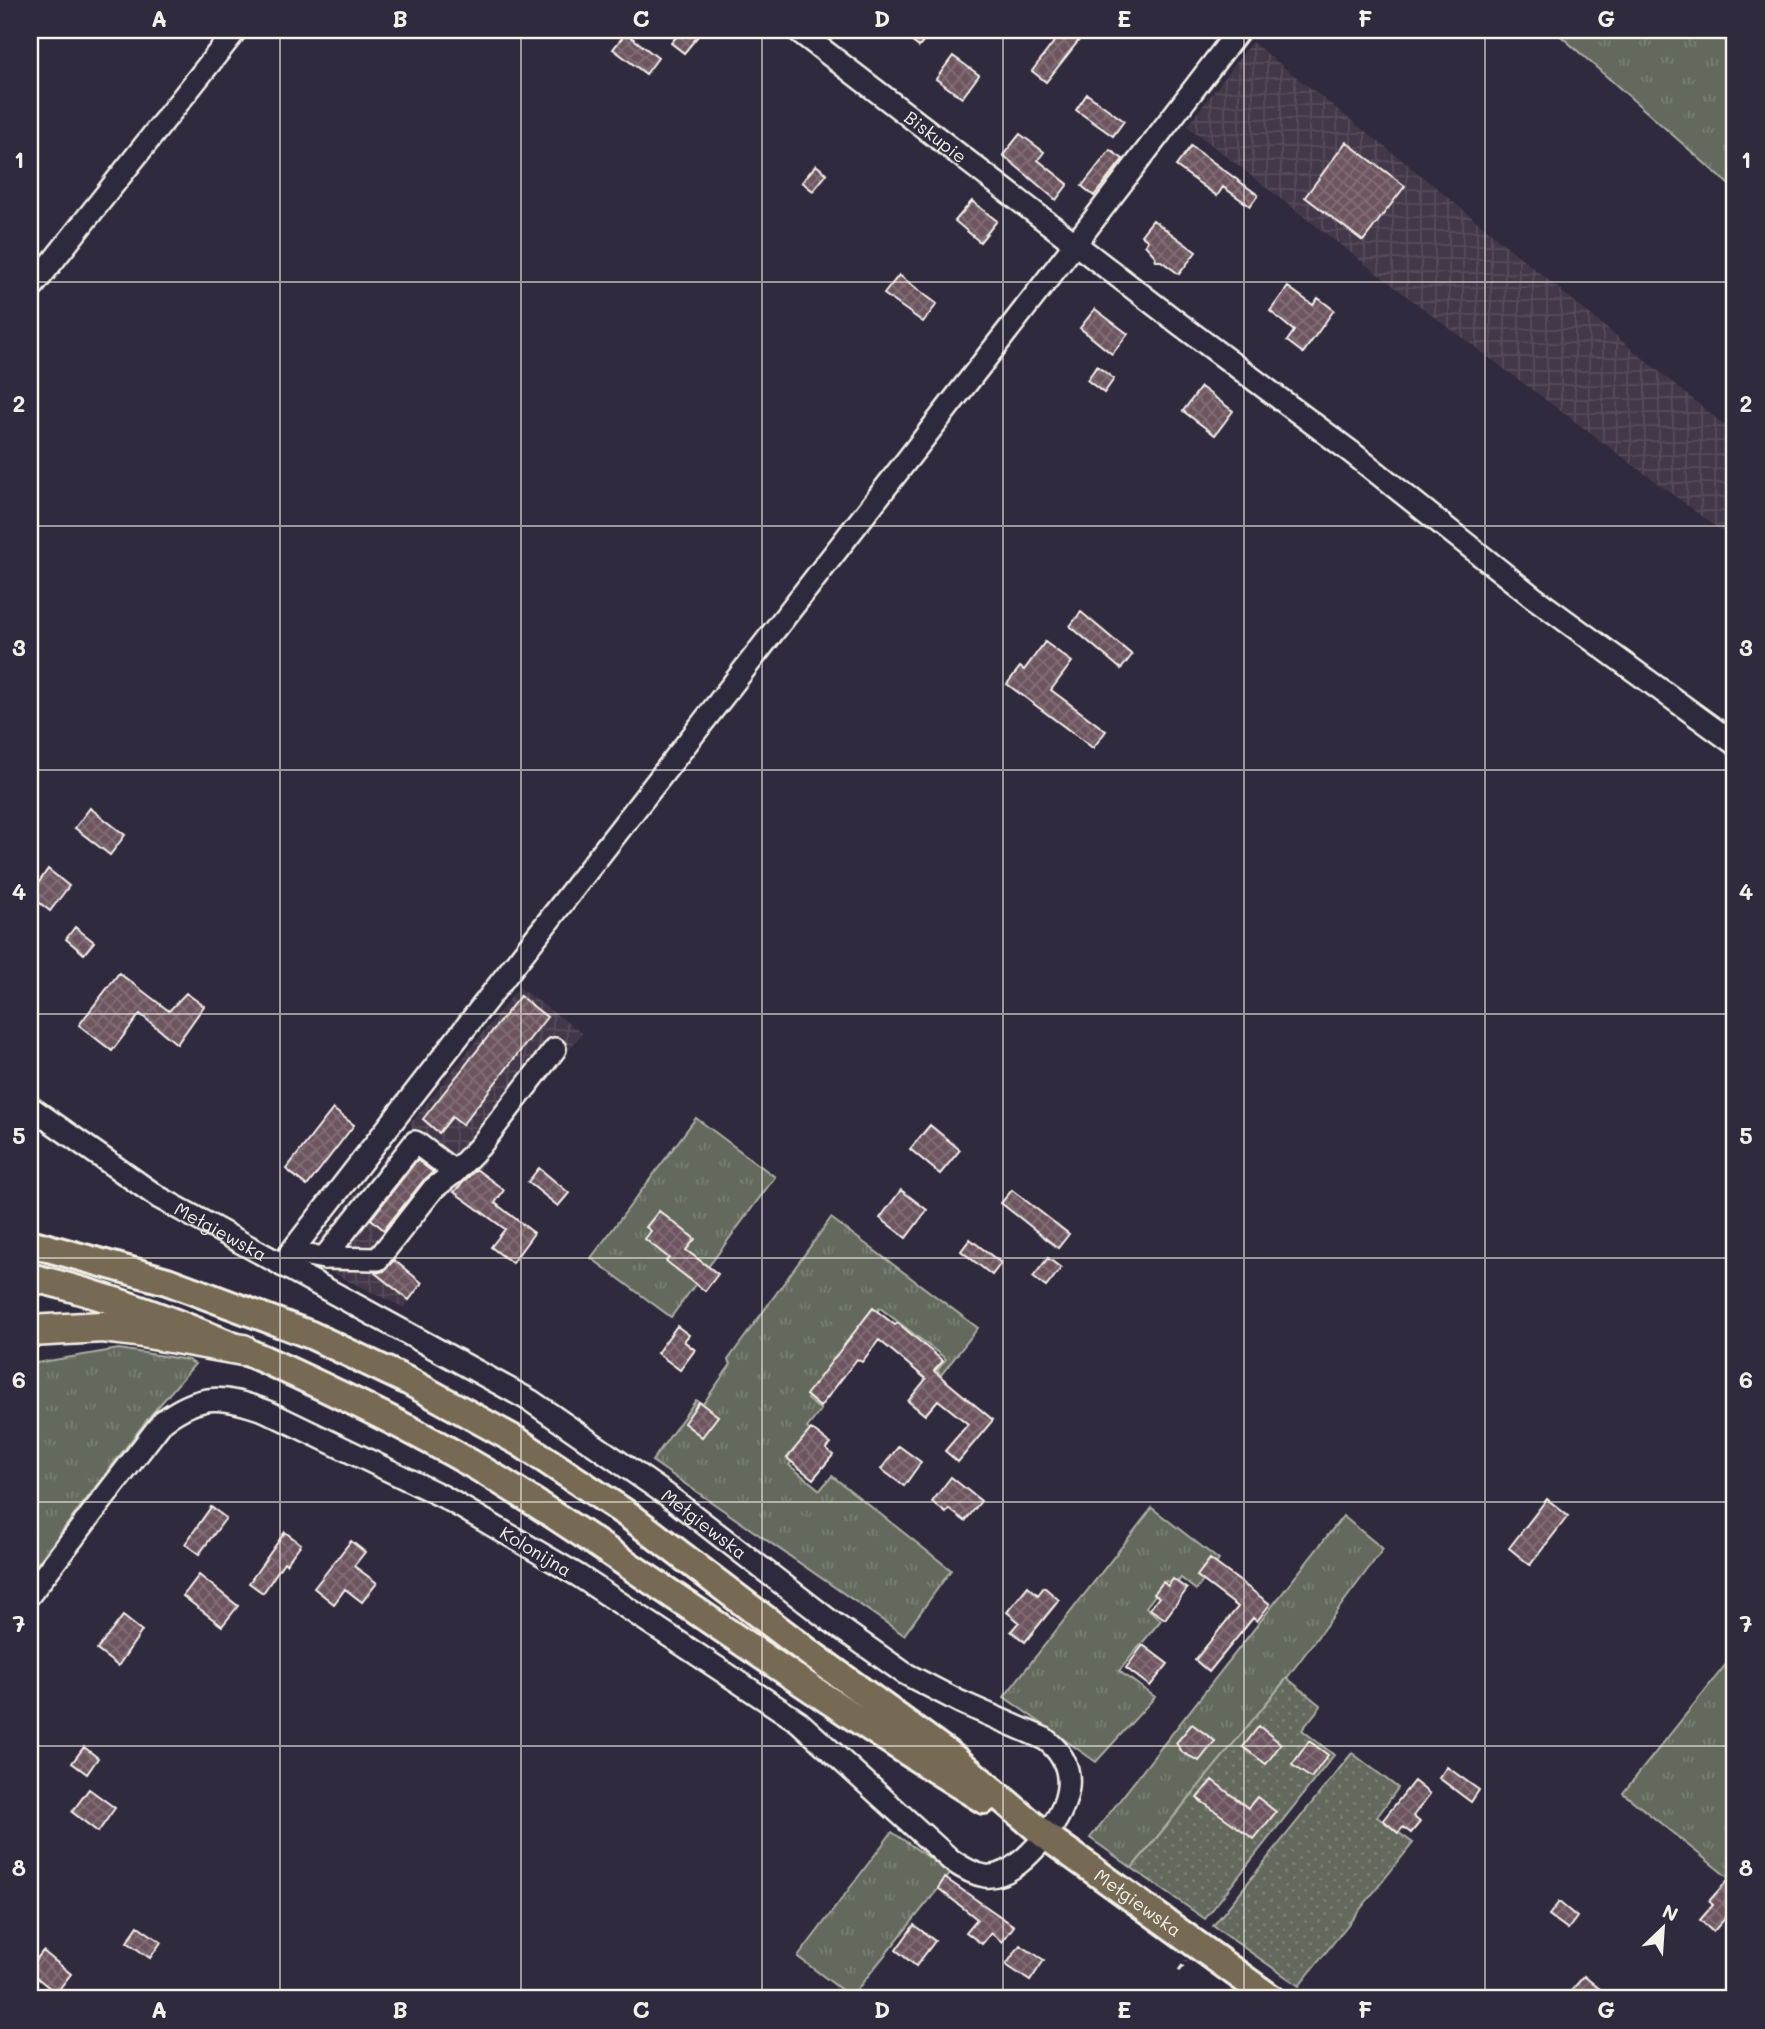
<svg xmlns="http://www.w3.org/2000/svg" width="1765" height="2029" viewBox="0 0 1765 2029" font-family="Mali,sans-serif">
<defs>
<pattern id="industrial-grid" width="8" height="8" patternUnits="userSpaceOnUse" patternTransform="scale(1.75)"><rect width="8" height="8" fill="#423748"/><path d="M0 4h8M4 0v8" fill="none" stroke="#554b5a"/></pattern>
<pattern id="grass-tufts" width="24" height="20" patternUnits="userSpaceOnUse" patternTransform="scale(1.75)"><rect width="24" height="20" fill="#636a5d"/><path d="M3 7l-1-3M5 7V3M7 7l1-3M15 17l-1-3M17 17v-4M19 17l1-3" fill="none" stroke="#7a8074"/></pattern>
<pattern id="garden-dots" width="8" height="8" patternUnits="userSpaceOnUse" patternTransform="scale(1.75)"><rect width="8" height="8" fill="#636a5d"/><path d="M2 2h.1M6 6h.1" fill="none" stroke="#7a8074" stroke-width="1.8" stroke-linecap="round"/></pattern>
<pattern id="building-cross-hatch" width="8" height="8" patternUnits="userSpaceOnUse" patternTransform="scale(1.75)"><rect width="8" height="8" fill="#6d5560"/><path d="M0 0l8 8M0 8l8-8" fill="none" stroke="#826e77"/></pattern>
</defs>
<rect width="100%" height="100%" fill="#2f2a3d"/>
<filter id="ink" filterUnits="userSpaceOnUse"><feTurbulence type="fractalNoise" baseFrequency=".0143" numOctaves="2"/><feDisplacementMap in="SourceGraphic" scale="14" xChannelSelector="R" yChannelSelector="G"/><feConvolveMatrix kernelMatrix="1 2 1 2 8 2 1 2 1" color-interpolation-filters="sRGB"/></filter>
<g filter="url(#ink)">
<path fill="url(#industrial-grid)" d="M 1252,42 L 1417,172 L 1735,434 L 1735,541 L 1401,292 L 1187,126 Z
M 519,987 L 582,1033 L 478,1171 L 473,1168 L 454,1192 L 426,1207 L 389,1256 L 422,1283 L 404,1308 L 304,1259 L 394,1146 L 403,1145 L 413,1134 L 411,1123 Z"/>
<path fill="url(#grass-tufts)" stroke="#acaea2" stroke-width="2" d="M 1554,30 L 1735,30 L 1735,190 Z
M 696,1118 L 775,1177 L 671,1317 L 591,1258 Z
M 831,1218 L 978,1328 L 941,1375 L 937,1371 L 946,1359 L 880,1308 L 807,1399 L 821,1410 L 807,1428 L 814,1434 L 789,1465 L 820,1490 L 832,1476 L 951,1570 L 904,1635 L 652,1461 L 696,1400 L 703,1404 L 731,1364 L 728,1360 Z
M 119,1349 L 188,1360 L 195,1364 L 150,1416 L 30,1573 L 30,1364 Z
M 1152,1508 L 1219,1560 L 1196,1590 L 1181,1578 L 1174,1586 L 1166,1581 L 1146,1607 L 1161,1620 L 1119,1671 L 1155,1697 L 1096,1762 L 1004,1697 Z
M 1343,1516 L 1383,1549 L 1287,1678 L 1132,1868 L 1090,1838 Z
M 1735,1653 L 1735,1883 L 1623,1793 Z
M 892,1832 L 951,1873 L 851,1997 L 798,1957 Z"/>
<path fill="url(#garden-dots)" stroke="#acaea2" stroke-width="2" d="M 1287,1678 L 1321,1706 L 1302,1730 L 1334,1755 L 1205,1919 L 1132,1868 Z
M 1352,1753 L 1398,1788 L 1377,1817 L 1413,1843 L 1299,1986 L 1213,1926 Z"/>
<path fill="url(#building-cross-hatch)" stroke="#f4f1e8" stroke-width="2" d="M 682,30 L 703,30 L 684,53 L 671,43 Z
M 897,30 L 933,30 L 919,47 Z
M 1063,30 L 1087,30 L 1046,82 L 1032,71 Z
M 626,33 L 658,58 L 646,74 L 613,49 Z
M 953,56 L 979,75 L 962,98 L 936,79 Z
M 1087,94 L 1124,121 L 1113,136 L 1076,110 Z
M 1020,134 L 1044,152 L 1038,160 L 1068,184 L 1056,200 L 1003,155 Z
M 1346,142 L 1405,186 L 1363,241 L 1305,197 Z
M 1191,146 L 1258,195 L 1250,206 L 1223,187 L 1217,196 L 1176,166 Z
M 1110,150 L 1123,159 L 1094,196 L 1082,186 Z
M 816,165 L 827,174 L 813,191 L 802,182 Z
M 972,201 L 997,221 L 980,242 L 955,221 Z
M 1153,220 L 1196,252 L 1179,274 L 1161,261 L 1156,261 L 1155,256 L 1145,245 L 1148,241 L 1141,235 Z
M 899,275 L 937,304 L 923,322 L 884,294 Z
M 1288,287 L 1313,305 L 1318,298 L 1334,310 L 1303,353 L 1287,341 L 1294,331 L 1270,311 Z
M 1095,309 L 1128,334 L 1112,354 L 1080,328 Z
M 1097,366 L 1114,379 L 1104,393 L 1087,380 Z
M 1201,387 L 1233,411 L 1215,435 L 1183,411 Z
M 1081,612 L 1132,655 L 1121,669 L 1070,626 Z
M 1045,642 L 1072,662 L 1051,690 L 1106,731 L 1093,748 L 1007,684 L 1020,667 L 1024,670 Z
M 90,808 L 125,835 L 110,855 L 75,828 Z
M 48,869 L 69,886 L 50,911 L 30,895 Z
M 75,927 L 94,942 L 84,954 L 66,939 Z
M 119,973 L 169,1011 L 186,993 L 204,1006 L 177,1044 L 140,1014 L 112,1051 L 79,1025 Z
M 520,996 L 547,1017 L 462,1125 L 452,1117 L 439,1133 L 423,1119 Z
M 333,1109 L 354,1125 L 307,1186 L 286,1169 Z
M 930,1125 L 960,1150 L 940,1174 L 910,1149 Z
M 417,1160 L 433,1172 L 423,1181 L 384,1230 L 371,1219 Z
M 539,1168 L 569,1193 L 558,1206 L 528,1182 Z
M 476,1169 L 504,1190 L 495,1203 L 534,1233 L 512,1263 L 491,1247 L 505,1229 L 454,1192 Z
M 901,1190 L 927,1210 L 906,1238 L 880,1218 Z
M 1012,1190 L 1069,1234 L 1058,1248 L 1001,1203 Z
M 659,1211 L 695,1239 L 686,1250 L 718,1274 L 705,1291 L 666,1261 L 669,1258 L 645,1239 L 651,1231 L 646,1227 Z
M 970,1239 L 1001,1263 L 992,1275 L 961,1251 Z
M 1048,1258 L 1061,1268 L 1046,1287 L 1033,1277 Z
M 394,1260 L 422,1283 L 409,1300 L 375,1273 L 384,1271 Z
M 873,1308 L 895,1325 L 898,1323 L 943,1361 L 934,1371 L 993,1420 L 958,1462 L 945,1451 L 968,1424 L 938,1400 L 925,1415 L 908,1401 L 926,1379 L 879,1340 L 862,1362 L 857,1359 L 820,1407 L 806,1395 Z
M 677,1326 L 689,1335 L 684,1341 L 695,1350 L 680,1370 L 657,1353 Z
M 699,1402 L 718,1416 L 702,1437 L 684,1423 Z
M 811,1429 L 831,1444 L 826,1449 L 833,1455 L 813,1479 L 787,1458 Z
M 899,1446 L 921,1462 L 904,1486 L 881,1469 Z
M 951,1477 L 981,1501 L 965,1521 L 949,1509 L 946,1513 L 932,1502 Z
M 1547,1499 L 1568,1516 L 1530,1565 L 1509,1548 Z
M 211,1507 L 226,1518 L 199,1554 L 185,1544 Z
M 285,1532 L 301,1544 L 286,1564 L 284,1562 L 263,1593 L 249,1583 Z
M 351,1541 L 365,1552 L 354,1566 L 377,1583 L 362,1602 L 345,1589 L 334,1604 L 314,1588 Z
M 1210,1559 L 1270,1604 L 1257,1621 L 1253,1618 L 1209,1672 L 1195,1660 L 1238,1607 L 1197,1576 Z
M 199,1575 L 238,1606 L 222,1626 L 183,1596 Z
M 1173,1579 L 1187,1589 L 1165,1619 L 1150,1609 L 1159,1597 L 1154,1594 L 1163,1582 L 1168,1586 Z
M 1028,1586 L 1038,1595 L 1044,1587 L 1059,1600 L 1025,1642 L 1011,1631 L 1019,1622 L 1007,1612 Z
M 123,1616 L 142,1631 L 118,1666 L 97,1650 Z
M 1143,1645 L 1168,1664 L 1150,1686 L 1126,1668 Z
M 1192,1724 L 1215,1741 L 1199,1761 L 1183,1753 L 1176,1743 Z
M 1259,1726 L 1281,1744 L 1266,1764 L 1243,1747 Z
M 1309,1741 L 1328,1755 L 1311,1778 L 1292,1765 Z
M 84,1747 L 98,1758 L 87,1774 L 72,1763 Z
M 1447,1767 L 1479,1790 L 1471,1802 L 1439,1778 Z
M 1212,1780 L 1248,1808 L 1257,1797 L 1276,1812 L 1254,1839 L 1197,1798 Z
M 1414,1781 L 1430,1794 L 1413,1816 L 1420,1822 L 1411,1833 L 1403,1827 L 1398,1833 L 1383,1820 Z
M 89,1789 L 115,1808 L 98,1832 L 72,1812 Z
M 1735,1872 L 1735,1926 L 1726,1917 L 1713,1932 L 1700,1920 L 1713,1905 L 1709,1901 Z
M 945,1878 L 1014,1926 L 1002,1942 L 991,1933 L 982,1944 L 966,1932 L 977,1919 L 938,1888 Z
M 1559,1902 L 1577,1917 L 1568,1929 L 1549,1915 Z
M 914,1925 L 935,1941 L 916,1966 L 896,1950 Z
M 138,1926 L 161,1942 L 150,1958 L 127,1942 Z
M 1020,1945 L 1044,1960 L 1030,1981 L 1006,1965 Z
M 43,1951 L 71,1974 L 56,1993 L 30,1972 L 30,1967 Z
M 1584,1976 L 1612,1999 L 1564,1999 Z"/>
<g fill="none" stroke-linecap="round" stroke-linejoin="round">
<defs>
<g id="minor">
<path id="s1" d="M 797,30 L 1181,325 L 1351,452 L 1533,597 L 1735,744"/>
<path d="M 30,290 L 236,30"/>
<path id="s2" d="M 30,1107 L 158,1197 L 531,1401 L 667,1495 L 829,1620 L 904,1673 L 960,1702 L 1045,1739 C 1087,1771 1065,1815 1036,1847 C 1023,1861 1005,1878 985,1876 C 972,1874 961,1867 951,1860 L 799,1722 L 579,1576 L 444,1497 L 266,1411 C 222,1395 201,1393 163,1421 L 30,1594"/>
<path d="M 291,1252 L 324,1258 L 378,1259 L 433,1189 L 455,1172"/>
<path d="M 324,1258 L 415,1142 L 455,1172 L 480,1146 L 555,1049"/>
<path d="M 283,1266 L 291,1252 L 1075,244 L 1239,30"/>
</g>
<g id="major">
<path id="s3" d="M 30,1243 L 167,1281 L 311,1335 L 410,1382 L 519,1442 L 627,1514 L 811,1654 L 955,1759 L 1046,1836 L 1272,1999"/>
<path d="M 30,1277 C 111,1296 187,1326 263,1359 C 336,1392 409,1427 479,1468 C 540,1504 599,1545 658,1585 C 766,1658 873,1732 984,1800"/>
</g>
<path id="highway" d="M 30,1331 L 103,1327 L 137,1331 L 243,1350"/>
</defs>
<use href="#minor" stroke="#f4f1e8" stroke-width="26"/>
<use href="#major" stroke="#f4f1e8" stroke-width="32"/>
<use href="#highway" stroke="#f4f1e8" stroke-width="35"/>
<path stroke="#f4f1e8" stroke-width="3.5" stroke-dasharray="7 5" stroke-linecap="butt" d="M 1179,1971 L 1186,1961
M 1292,1990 L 1304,1999"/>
<use href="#minor" stroke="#2f2a3d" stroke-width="21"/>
<use href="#major" stroke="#766a54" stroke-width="26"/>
<use href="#highway" stroke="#766a54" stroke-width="30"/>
</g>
</g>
<path fill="none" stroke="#f4f1e8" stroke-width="2" stroke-opacity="0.55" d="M 280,30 L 280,1999M 521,30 L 521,1999M 762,30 L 762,1999M 1003,30 L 1003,1999M 1244,30 L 1244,1999M 1485,30 L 1485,1999M 30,282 L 1735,282M 30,526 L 1735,526M 30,770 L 1735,770M 30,1014 L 1735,1014M 30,1258 L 1735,1258M 30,1502 L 1735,1502M 30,1746 L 1735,1746"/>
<g text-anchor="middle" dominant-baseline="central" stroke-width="7" stroke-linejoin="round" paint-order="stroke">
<g font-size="18" fill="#f4f1e8" stroke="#2f2a3d">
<text stroke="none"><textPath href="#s1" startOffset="175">Biskupie</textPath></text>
<text stroke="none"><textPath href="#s2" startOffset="228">Mełgiewska</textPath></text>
<text stroke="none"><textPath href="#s2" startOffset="794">Mełgiewska</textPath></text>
<text transform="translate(536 1551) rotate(31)">Kolonijna</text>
<text stroke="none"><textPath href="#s3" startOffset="1302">Mełgiewska</textPath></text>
</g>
</g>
<rect width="1765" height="2029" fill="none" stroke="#2f2a3d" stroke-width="77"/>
<g transform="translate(1663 1928) rotate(25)" stroke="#2f2a3d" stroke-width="5" paint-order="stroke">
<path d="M0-5L12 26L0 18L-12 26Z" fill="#f4f1e8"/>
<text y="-10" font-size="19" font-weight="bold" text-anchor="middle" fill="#f4f1e8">N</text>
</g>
<rect x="38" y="38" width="1688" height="1952" fill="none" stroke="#f4f1e8" stroke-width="2.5"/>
<g font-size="23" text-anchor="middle" font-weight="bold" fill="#f4f1e8">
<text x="159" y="27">A</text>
<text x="400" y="27">B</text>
<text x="641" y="27">C</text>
<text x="882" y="27">D</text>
<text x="1124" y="27">E</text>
<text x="1365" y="27">F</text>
<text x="1606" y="27">G</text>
<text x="19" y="168">1</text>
<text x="1746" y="168">1</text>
<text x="19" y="412">2</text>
<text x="1746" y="412">2</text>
<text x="19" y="656">3</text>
<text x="1746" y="656">3</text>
<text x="19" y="900">4</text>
<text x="1746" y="900">4</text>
<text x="19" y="1144">5</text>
<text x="1746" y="1144">5</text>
<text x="19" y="1388">6</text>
<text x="1746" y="1388">6</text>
<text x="19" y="1632">7</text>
<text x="1746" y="1632">7</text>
<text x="19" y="1876">8</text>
<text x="1746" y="1876">8</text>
<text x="159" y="2018">A</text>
<text x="400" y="2018">B</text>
<text x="641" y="2018">C</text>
<text x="882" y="2018">D</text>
<text x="1124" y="2018">E</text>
<text x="1365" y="2018">F</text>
<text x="1606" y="2018">G</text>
</g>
</svg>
